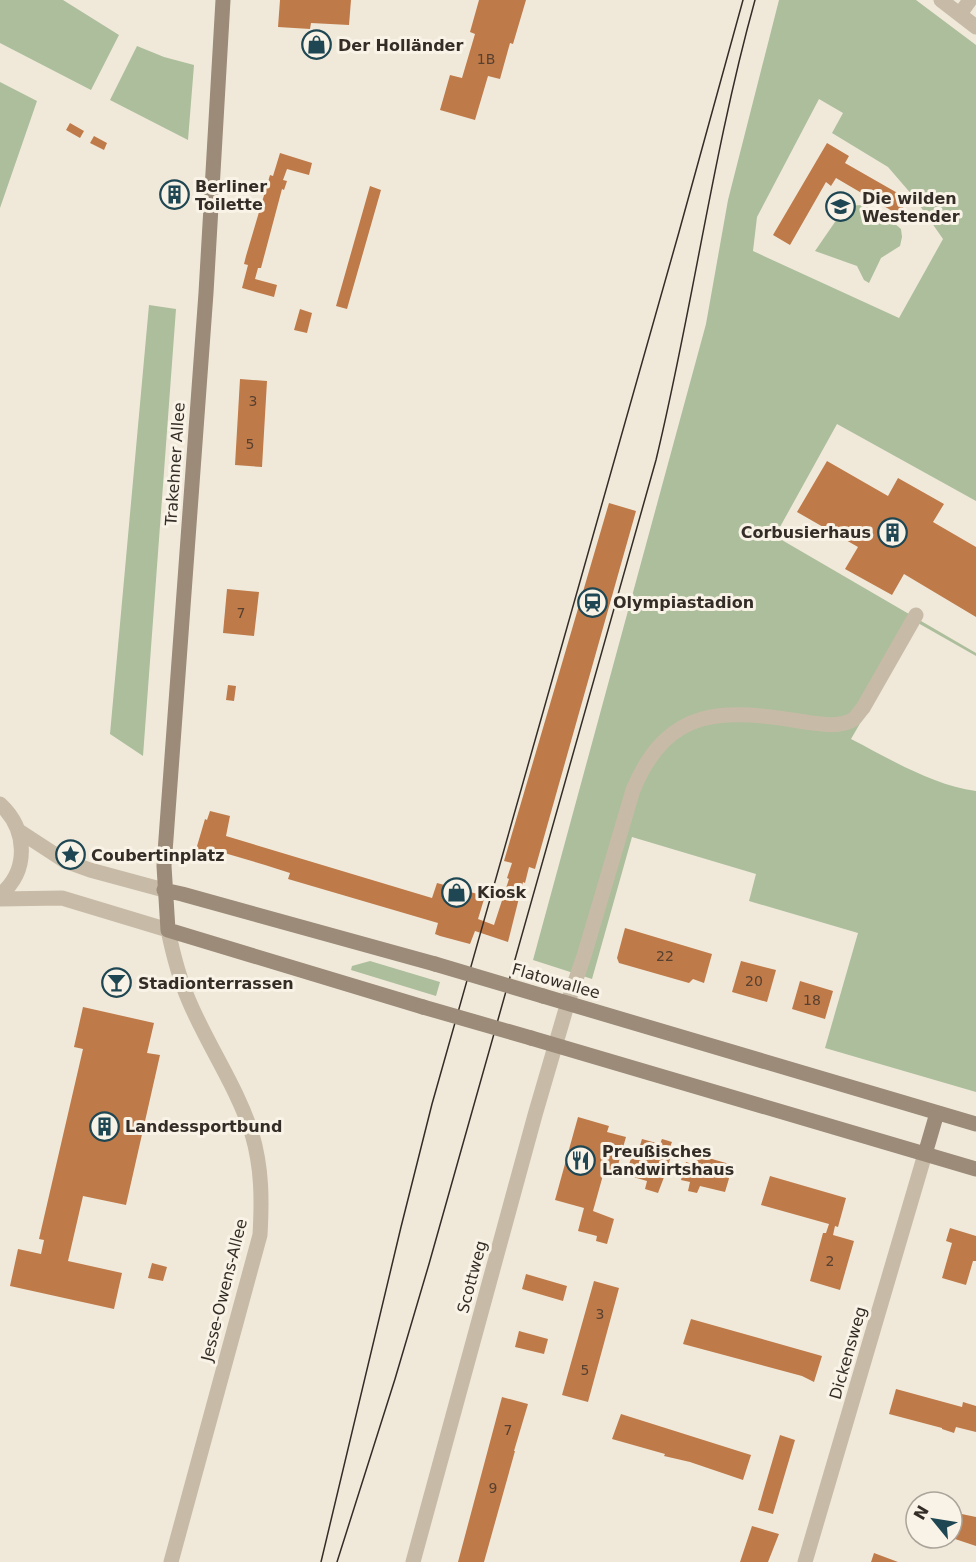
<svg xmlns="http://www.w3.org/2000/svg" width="976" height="1562" viewBox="0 0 976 1562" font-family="'DejaVu Sans',sans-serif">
<rect width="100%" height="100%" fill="#f0e9da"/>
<path fill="#acbe9b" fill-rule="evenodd" d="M 0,0 L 63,0 L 119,35 L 91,90 L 0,43 Z
M 779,0 L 916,0 L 976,45 L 976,501 L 837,424 L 775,536 L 976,653 L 976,656 L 918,623 L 851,739 C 890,759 932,785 976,791 L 976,1092 L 825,1048 L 858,933 L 749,901 L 756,874 L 632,837 L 592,979 L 533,960 L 706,324 L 728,200 ZM 819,99 L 843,113 L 832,133 L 888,167 L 913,196 L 943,239 L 899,318 L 753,251 L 757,217 Z
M 137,46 L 164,57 L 194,65 L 188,140 L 110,100 Z
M 0,82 L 37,101 L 0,208 Z
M 862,205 L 887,217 L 901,229 L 902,237 L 900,246 L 881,258 L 869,283 L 864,280 L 857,266 L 815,251 L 846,206 Z
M 149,305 L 176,309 L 143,756 L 110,734 Z
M 370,961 L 440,982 L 436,996 L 351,970 L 352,966 Z"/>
<path fill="#bf7a49" d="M 280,0 L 351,0 L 349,25 L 311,23 L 310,29 L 278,27 Z
M 479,0 L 526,0 L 513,44 L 510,43 L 500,79 L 488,76 L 475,120 L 440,110 L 450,75 L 462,78 L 475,34 L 470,32 Z
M 70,123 L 84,131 L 80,138 L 66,130 Z
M 94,136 L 107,143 L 104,150 L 90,143 Z
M 827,143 L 849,156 L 845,163 L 908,199 L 899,215 L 836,178 L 831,186 L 826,182 L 790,245 L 773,235 Z
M 280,153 L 312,163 L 309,175 L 287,169 L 283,180 L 287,181 L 284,190 L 282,189 L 261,268 L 258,268 L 255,279 L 277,285 L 274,297 L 242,288 L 248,265 L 244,264 L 246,256 L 270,175 L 273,176 Z
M 171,184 L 177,184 L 176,207 L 170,206 Z
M 370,186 L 381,190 L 347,309 L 336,306 Z
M 300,309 L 312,313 L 307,333 L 294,330 Z
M 240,379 L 267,381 L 262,467 L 235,465 Z
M 827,461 L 888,496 L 898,478 L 944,504 L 933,522 L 976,547 L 976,617 L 904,574 L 892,595 L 845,569 L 858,547 L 797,512 Z
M 609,503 L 636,511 L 535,869 L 529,867 L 525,883 L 523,882 L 508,942 L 475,931 L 470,944 L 440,936 L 435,934 L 438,923 L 288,879 L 290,873 L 265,865 L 221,852 L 219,860 L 195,853 L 205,819 L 207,820 L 210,811 L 230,816 L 226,836 L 432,898 L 437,883 L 485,896 L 478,919 L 494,925 L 509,879 L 507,878 L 512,863 L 504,861 Z
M 227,589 L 259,592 L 254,636 L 223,633 Z
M 228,685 L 236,686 L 234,701 L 226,700 Z
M 625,928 L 712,954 L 704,983 L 693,979 L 689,983 L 619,963 L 617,958 Z
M 741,961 L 776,970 L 767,1002 L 732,992 Z
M 800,981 L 833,991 L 825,1019 L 792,1009 Z
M 83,1007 L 154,1023 L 147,1053 L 160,1055 L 126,1205 L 83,1196 L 68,1261 L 122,1273 L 114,1309 L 10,1286 L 18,1249 L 41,1254 L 44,1240 L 39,1239 L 83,1049 L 74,1047 Z
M 578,1117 L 609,1126 L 607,1132 L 626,1137 L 616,1172 L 605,1168 L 593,1211 L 614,1219 L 607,1244 L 596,1241 L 597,1236 L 578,1231 L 584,1208 L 555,1200 Z
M 642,1139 L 660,1144 L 662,1139 L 672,1142 L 670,1147 L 673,1148 L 669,1163 L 672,1165 L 670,1173 L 666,1172 L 658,1193 L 645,1189 L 647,1181 L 626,1175 L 634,1148 L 639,1149 Z
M 698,1155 L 733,1165 L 725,1192 L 700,1186 L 697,1193 L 688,1191 L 690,1182 L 681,1180 L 686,1162 L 695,1165 Z
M 770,1176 L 846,1198 L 838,1227 L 835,1226 L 833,1235 L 854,1241 L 840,1290 L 810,1281 L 823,1233 L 826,1233 L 829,1224 L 761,1205 Z
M 950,1228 L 976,1236 L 976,1261 L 973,1261 L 966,1285 L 942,1278 L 952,1243 L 946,1241 Z
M 152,1263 L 167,1267 L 163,1281 L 148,1278 Z
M 526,1274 L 567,1286 L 563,1301 L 522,1289 Z
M 594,1281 L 619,1288 L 588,1402 L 562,1395 Z
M 691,1319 L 822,1356 L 814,1382 L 802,1376 L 683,1344 Z
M 519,1331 L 548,1339 L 544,1354 L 515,1347 Z
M 896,1389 L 962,1407 L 963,1402 L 976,1406 L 976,1432 L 956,1427 L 954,1433 L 942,1429 L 942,1428 L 889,1414 Z
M 502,1397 L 528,1404 L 514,1451 L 515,1451 L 484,1562 L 458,1562 Z
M 621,1414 L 751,1455 L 743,1480 L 690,1462 L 664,1456 L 665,1454 L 612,1439 Z
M 780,1435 L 795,1440 L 773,1514 L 758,1510 Z
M 952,1512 L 976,1517 L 976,1546 L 952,1538 Z
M 752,1526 L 779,1534 L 768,1562 L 740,1562 Z
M 874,1553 L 898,1562 L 871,1562 Z"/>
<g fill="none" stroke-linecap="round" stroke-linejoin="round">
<path stroke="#c7bba7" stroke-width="15" d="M 941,0 L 976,27
M 960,14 L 970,0
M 0,804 C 27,829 30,870 0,895
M 19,831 L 65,861 L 90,870 L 164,890
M 0,899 L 62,898 L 168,930
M 413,1562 L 535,1115 L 568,1002 L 584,956 L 633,790 C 669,704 725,709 805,722 C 819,724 841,728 854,719 C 857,716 860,711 863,708 L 916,615
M 805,1562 L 925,1154"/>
<path stroke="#c7bba7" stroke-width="15" d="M 168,930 C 173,954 179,978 189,1001 C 208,1046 237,1087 252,1134 C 262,1168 262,1200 260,1235 L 171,1562"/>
<path stroke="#9b8b78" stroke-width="15" d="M 223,0 L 206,293 L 164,866 L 168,930 L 423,1007
M 164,890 L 182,894 L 435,964
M 543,996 L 976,1124
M 531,1038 L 976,1169
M 925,1154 L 937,1113"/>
<path stroke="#342d27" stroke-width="1.5" d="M 321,1562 L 401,1227 L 432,1104 L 679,232 L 743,0
M 337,1562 L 395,1379 L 429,1264 L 656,460 C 693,307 713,151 755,0"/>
<path stroke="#9b8b78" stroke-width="15" d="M 435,964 L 543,996
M 423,1007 L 531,1038"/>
</g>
<defs>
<symbol id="shop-ring" viewBox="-11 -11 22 22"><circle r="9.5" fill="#f8f3e6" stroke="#1f4753" stroke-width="1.5"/><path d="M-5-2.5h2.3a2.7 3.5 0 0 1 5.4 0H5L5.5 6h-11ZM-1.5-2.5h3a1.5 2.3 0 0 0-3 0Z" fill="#1f4753"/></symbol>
<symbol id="building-ring" viewBox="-11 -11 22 22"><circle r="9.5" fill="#f8f3e6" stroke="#1f4753" stroke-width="1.5"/><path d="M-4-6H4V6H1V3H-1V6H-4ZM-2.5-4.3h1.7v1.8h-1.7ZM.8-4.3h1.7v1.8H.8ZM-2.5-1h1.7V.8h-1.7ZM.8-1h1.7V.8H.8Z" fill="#1f4753"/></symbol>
<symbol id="school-ring" viewBox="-11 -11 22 22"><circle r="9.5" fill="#f8f3e6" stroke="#1f4753" stroke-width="1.5"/><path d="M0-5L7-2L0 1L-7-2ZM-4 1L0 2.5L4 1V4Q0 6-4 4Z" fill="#1f4753"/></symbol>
<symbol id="station-ring" viewBox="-11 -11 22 22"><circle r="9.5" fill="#f8f3e6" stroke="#1f4753" stroke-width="1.5"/><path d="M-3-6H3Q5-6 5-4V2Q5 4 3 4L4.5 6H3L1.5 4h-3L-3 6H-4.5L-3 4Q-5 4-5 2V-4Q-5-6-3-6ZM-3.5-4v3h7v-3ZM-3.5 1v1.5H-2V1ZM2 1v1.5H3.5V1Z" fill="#1f4753"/></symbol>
<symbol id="sight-ring" viewBox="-11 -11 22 22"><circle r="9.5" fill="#f8f3e6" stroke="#1f4753" stroke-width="1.5"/><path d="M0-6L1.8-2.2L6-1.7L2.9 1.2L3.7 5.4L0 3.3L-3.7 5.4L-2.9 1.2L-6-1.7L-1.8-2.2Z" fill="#1f4753"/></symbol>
<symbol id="bar-ring" viewBox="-11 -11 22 22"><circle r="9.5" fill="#f8f3e6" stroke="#1f4753" stroke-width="1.5"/><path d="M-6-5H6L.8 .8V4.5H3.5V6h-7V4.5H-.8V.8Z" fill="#1f4753"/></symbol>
<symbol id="restaurant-ring" viewBox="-11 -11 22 22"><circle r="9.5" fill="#f8f3e6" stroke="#1f4753" stroke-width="1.5"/><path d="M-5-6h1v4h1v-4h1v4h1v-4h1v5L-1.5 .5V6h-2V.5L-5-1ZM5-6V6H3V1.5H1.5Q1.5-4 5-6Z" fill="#1f4753"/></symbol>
</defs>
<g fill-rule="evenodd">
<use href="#shop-ring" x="300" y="28" width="33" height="33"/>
<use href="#building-ring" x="158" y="178" width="33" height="33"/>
<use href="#school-ring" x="824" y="190" width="33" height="33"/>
<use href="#building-ring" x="876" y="516" width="33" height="33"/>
<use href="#station-ring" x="576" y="586" width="33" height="33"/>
<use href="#sight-ring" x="54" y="838" width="33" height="33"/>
<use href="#shop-ring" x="440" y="876" width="33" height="33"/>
<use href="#bar-ring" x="100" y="966" width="33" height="33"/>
<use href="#building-ring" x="88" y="1110" width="33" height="33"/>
<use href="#restaurant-ring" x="564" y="1144" width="33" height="33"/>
</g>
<g text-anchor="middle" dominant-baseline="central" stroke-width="6" stroke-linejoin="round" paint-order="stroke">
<g font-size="14" fill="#574030">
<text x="486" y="59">1B</text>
<text x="253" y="401">3</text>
<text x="250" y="444">5</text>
<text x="241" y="613">7</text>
<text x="665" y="956">22</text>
<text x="754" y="981">20</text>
<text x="812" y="1000">18</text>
<text x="830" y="1261">2</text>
<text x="600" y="1314">3</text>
<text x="585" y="1370">5</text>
<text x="508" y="1430">7</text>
<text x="493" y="1488">9</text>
</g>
<g font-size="16" font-weight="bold" fill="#342d27" stroke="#f8f3e6" text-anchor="start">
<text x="338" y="45">Der Holländer</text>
<text x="195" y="186">Berliner<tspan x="195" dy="18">Toilette</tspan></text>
<text x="862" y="198">Die wilden<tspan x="862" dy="18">Westender</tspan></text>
<text x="871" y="532" text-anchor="end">Corbusierhaus</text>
<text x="613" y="602">Olympiastadion</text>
<text x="91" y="855">Coubertinplatz</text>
<text x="477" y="892">Kiosk</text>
<text x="138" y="983">Stadionterrassen</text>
<text x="125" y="1126">Landessportbund</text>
<text x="602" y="1151">Preußisches<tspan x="602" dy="18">Landwirtshaus</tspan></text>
</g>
<g font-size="16" fill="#342d27" stroke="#f8f3e6">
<text transform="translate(175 464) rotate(-86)">Trakehner Allee</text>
<text transform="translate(556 981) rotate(16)">Flatowallee</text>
<text transform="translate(472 1277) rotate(-75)">Scottweg</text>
<text transform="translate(224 1290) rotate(-76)">Jesse-Owens-Allee</text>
<text transform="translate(848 1353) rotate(-74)">Dickensweg</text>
</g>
</g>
<g transform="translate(934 1520) rotate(300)"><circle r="28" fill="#f8f3e6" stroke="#aaa49a" stroke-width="1.5"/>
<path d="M0-4.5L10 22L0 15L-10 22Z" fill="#1f4753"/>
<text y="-9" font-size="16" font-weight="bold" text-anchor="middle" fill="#342d27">N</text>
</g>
</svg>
